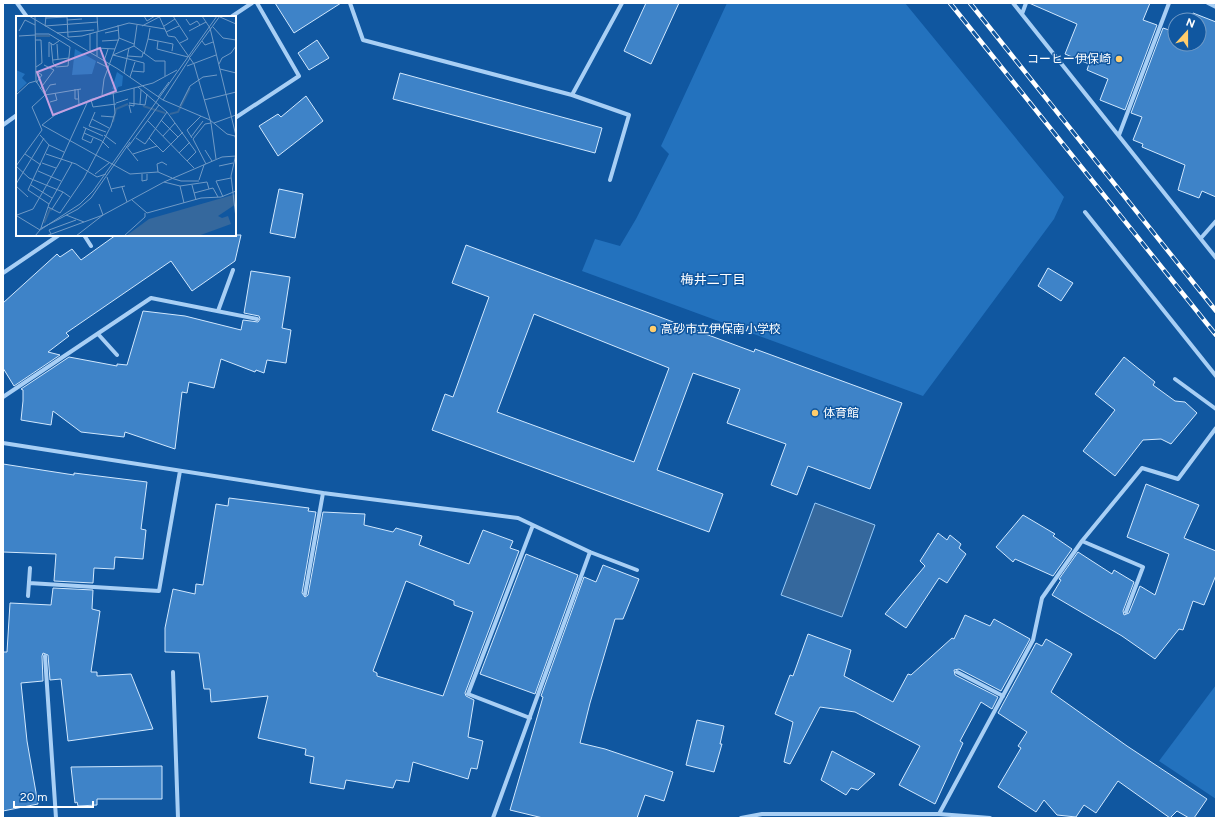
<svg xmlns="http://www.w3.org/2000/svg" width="1219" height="821" viewBox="0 0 1219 821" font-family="Figtree,'Noto Sans JP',sans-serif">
<rect width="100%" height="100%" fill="#1057a0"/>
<path fill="#2372be" d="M 727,3 L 905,3 L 1064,197 L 1054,219 L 923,396 L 582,271 L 595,239 L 620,246 L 636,219 L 669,154 L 661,146 Z
M 1216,685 L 1216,799 L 1159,761 Z"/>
<path fill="#35689d" stroke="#99cbf9" d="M 815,503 L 875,525 L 842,617 L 781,595 Z"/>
<path fill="#3e83c8" stroke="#d1e8fe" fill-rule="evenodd" d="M 275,3 L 341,3 L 294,33 Z
M 646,3 L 679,3 L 651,64 L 624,51 Z
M 1029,3 L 1150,3 L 1143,20 L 1157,25 L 1125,110 L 1100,100 L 1108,79 L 1087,70 L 1089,64 L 1065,54 L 1077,24 Z
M 1193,13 L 1216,22 L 1216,197 L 1202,191 L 1199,198 L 1178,190 L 1185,165 L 1142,147 L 1143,144 L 1133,140 L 1142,117 L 1131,113 L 1163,28 L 1175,32 L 1175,44 L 1199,44 L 1199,20 L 1190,20 Z
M 317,40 L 329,58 L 309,70 L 298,53 Z
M 400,73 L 602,128 L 595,153 L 393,99 Z
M 306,96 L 323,121 L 278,156 L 259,126 L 278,114 L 281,117 Z
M 279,189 L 303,194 L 295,238 L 270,233 Z
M 116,235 L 241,235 L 235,261 L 192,291 L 171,261 L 66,333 L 69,336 L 48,352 L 60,355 L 14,386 L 3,368 L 3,303 L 57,254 L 60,257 L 72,249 L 81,260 Z
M 466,245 L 754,352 L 755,349 L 902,403 L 870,489 L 808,466 L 797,495 L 771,485 L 786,444 L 727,423 L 740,389 L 693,373 L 657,470 L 723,494 L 709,532 L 432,430 L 445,394 L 453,397 L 489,297 L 452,283 ZM 534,314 L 669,368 L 634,462 L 497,412 Z
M 1048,268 L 1073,283 L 1061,301 L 1038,286 Z
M 251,271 L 290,277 L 282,328 L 291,330 L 286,363 L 267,360 L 264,373 L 256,370 L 255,372 L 221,359 L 214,388 L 189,382 L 187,393 L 182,392 L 175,449 L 125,432 L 124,437 L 81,432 L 53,411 L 51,425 L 21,420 L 23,401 L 23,390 L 21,389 L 69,357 L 117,366 L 117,364 L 127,365 L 143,311 L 185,316 L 241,330 L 243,320 L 258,322 L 260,319 L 259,316 L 244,313 Z
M 1124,357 L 1155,382 L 1153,385 L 1175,401 L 1185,402 L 1197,413 L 1171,444 L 1161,439 L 1143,440 L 1115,476 L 1083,451 L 1115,410 L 1095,394 Z
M 3,464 L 74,475 L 74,473 L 147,482 L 141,529 L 146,530 L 143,559 L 115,557 L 114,569 L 94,568 L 93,583 L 54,581 L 56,554 L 3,552 Z
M 1146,484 L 1199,505 L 1184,538 L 1216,551 L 1216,575 L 1204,605 L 1193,601 L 1183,630 L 1179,629 L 1155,659 L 1122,636 L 1052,595 L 1061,580 L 1059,579 L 1078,552 L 1112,574 L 1114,570 L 1134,582 L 1123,611 L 1124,615 L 1129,613 L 1140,586 L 1155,595 L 1169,554 L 1127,537 Z
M 229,498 L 309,508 L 308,511 L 316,512 L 302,593 L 305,597 L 308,595 L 323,512 L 365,514 L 364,525 L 393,532 L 396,528 L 422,536 L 419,545 L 469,564 L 483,530 L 513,541 L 510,548 L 519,551 L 465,693 L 466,696 L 474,700 L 468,737 L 483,741 L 477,769 L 471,768 L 468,779 L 413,762 L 409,782 L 396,780 L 393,788 L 346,780 L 344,789 L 310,783 L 314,757 L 305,755 L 306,749 L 258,738 L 268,696 L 211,702 L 210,689 L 204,689 L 199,653 L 165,652 L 165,628 L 173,589 L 195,594 L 196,584 L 203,585 L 216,504 L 228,506 ZM 406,581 L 454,601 L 454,605 L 473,612 L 443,696 L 377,676 L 377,673 L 373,671 Z
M 1023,515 L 1055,534 L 1053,536 L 1072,549 L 1053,576 L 1015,559 L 1013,562 L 996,547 Z
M 938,533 L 947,540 L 950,535 L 961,544 L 959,548 L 966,554 L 947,583 L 939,578 L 906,628 L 885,614 L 925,566 L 920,561 Z
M 526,554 L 578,575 L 535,694 L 480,674 Z
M 603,565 L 639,579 L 623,619 L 615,619 L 590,703 L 580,743 L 605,749 L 673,772 L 664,801 L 645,795 L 637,818 L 543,818 L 510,810 L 543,697 L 541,696 L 584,577 L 596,582 Z
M 53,588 L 93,590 L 92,609 L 100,611 L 91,672 L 97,672 L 97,676 L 131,674 L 153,729 L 68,741 L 61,679 L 50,680 L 48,655 L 43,653 L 42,656 L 43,681 L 21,683 L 27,741 L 38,804 L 3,811 L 3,652 L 7,652 L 10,603 L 51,605 Z
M 965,615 L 990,626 L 994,619 L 1030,639 L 1001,691 L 959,669 L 954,670 L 955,675 L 998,697 L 992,709 L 981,702 L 960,741 L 963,743 L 935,804 L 899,785 L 920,746 L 855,712 L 820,707 L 790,764 L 784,762 L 793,722 L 775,714 L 790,675 L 793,676 L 808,634 L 851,650 L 844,676 L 893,702 L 908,674 L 911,675 L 952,638 L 954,639 Z
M 1046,639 L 1072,654 L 1051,692 L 1127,746 L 1207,799 L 1194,818 L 1189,818 L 1177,811 L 1170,818 L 1118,781 L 1096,813 L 1084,805 L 1076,817 L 1057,815 L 1044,800 L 1036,812 L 998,787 L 1021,748 L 1018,746 L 1027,732 L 998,713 L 1036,643 L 1042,646 Z
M 697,720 L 724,726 L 720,744 L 722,744 L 714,772 L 686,765 Z
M 832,751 L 875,774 L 858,790 L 851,788 L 846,795 L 821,780 Z
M 162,766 L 162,799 L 97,799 L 97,805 L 78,806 L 77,802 L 75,803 L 71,767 Z"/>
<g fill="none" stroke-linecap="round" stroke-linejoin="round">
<path stroke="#a8cff5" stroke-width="4" d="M 17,3 L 27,17
M 350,3 L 363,40 L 572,95 L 622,3
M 1013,3 L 1216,258
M 1208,3 L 1216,7
M 1022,14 L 1026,3
M 231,17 L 252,3
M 572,95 L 629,115 L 610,180
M 235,118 L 299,76 L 257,3
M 3,125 L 17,115
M 1119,135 L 1169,3
M 1085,212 L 1216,376
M 84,235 L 91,246
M 1201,238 L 1216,221
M 3,273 L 59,235
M 218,311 L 233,270
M 98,334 L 117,355
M 1175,379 L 1216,409
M 3,397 L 151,298 L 257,319
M 3,443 L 323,493 L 518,518 L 590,552 L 637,570
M 1082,541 L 1143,567 L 1126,612
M 29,583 L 159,591 L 180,471
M 305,594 L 323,493
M 28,596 L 30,568
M 45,656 L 56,818
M 173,672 L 178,818
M 957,672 L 1003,696
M 530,718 L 468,694 L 533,525
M 939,814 L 1033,640 L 1042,598 L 1082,541 L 1142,468 L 1178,479 L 1216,428
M 493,818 L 590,552
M 741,818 L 762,814 L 939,814 L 990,818"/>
<defs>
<path id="rail" d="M 950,3 L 1216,335
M 970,3 L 1216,311"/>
</defs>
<use href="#rail" stroke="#fff" stroke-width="4.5"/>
<use href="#rail" stroke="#1057a0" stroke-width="3" stroke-dasharray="9" stroke-linecap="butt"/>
</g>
<g fill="#ffcd6c" stroke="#1057a0" stroke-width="1.5">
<circle cx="1119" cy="59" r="4"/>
<circle cx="653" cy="329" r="4"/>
<circle cx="815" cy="413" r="4"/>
</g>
<g text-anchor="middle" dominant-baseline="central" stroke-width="3" stroke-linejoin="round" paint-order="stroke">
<g font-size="12" fill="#fff" stroke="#1057a0" text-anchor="start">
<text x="1111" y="59" text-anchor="end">コーヒー伊保崎</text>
<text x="661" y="329">高砂市立伊保南小学校</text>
<text x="823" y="413">体育館</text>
</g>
<g font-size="13" fill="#fff" stroke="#1057a0">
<text x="713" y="279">梅井二丁目</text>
</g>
</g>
<g transform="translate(16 16)">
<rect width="220" height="220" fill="#1057a0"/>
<path d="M 59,33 L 80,45 L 76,58 L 56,59 ZM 0,54 L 9,58 L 6,62 L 11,67 L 0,77 ZM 101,56 L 107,60 L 106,70 L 102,71 L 101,74 L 96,73 Z" fill="#2372be"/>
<path d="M 220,178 L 220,188 L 202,200 L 206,202 L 212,200 L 215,208 L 182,220 L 110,220 L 133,203 Z" fill="#35689d"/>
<path fill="none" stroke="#35689d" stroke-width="2" d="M 19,20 L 34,20M 127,90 L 149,97M 154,98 L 162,96 L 174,72M 97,106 L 100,93 L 112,88M 28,207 L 34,193 L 36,194"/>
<path fill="none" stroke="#709ac6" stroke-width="1" d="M 13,0 L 102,53 L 147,84 L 194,104 L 211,118 L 219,120 L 220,125M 30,0 L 29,10 L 82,6M 51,0 L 52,21M 81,0 L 82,15M 128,0 L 131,5 L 139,0M 143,0 L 152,20 L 159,21 L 178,48 L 195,107 L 200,143M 157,0 L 172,23 L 164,27M 186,0 L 194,12 L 220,120M 204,1 L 220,8M 30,2 L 51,1M 170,3 L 174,9 L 181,5 L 184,9M 51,4 L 66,3M 102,9 L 103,22M 121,9 L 118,30 L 139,45 L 149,45 L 149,60M 126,10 L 145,0M 148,10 L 159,3M 197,11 L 207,22 L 220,24M 134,12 L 132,23 L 157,28 L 156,35M 3,15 L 9,4 L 19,9M 173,15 L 190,6M 81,16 L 81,40M 150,16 L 163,10M 41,17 L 78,14M 89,17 L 103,14M 19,18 L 33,18 L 54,31 L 52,50 L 40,51 L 37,47 L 35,27M 74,18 L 74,36M 3,20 L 19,19M 52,21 L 66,20 L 113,7 L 149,13M 19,24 L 25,24 L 26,47 L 20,51M 86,25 L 103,24M 142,25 L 141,33 L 172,41M 186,25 L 189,29 L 197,26M 41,28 L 42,43M 81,32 L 99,33M 128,38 L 132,23M 112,40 L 126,41 L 127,37M 33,41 L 33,26 L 37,29 L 43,25M 174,41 L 204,0M 37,44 L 53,42M 88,45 L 92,33M 81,46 L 93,52M 203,48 L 206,42 L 215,37 L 220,30M 171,50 L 200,39M 204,53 L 220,57M 116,55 L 128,56 L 128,47 L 97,39 L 118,30M 108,57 L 113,32M 114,61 L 119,46M 20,67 L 26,59 L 20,55M 122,71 L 151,96M 24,73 L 38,54 L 28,49M 59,73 L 59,83 L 62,83M 62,73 L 63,89M 28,78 L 34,69 L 40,68M 0,79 L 13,67 L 20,65M 29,79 L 65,73M 86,79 L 88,63 L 103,22 L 118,28M 142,81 L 153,66M 75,84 L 77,91 L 100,88M 147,84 L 174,42M 188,84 L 220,76M 34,86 L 41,84 L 39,77M 100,87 L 112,83M 113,87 L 129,89 L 131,78M 124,88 L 125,74M 164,90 L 174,70 L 187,61 L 201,59M 79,96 L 73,110 L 90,116M 115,97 L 113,89 L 118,90 L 118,72M 85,100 L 98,101M 76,103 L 93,112M 145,104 L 162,121M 132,105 L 178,152M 198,107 L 220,99M 26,109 L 39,99 L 76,83 L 137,67 L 161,54M 26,109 L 114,158 L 142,156 L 156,162M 67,111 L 87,120M 70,112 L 66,123 L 75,127 L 77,122M 68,117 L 86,125 L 93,132M 24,119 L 33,129M 88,119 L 100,128M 147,120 L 159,107M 175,121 L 187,105M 120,122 L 129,128 L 151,96 L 180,136 L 171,145M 133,122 L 147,136 L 167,116M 176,122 L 171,114 L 185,100M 110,130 L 122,145M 112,131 L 143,89M 189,134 L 196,145M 163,137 L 174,126M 9,138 L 25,149M 30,138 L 60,148 L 81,161 L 90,158M 117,138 L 141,130M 220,138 L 215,160 L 220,202M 26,147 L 40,152M 190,148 L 177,123 L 189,108 L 195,107M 0,150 L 26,114 L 16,91 L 29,79 L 20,65 L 19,0M 0,150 L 13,162 L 47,176 L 54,181M 203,150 L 217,147M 22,155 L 45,165M 142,156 L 141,148 L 146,146 L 151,149M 79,158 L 93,147M 126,158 L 126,165 L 131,164 L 131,158M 91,161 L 96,176M 155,162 L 165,165 L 183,165M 183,164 L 188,149M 148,166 L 164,170 L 191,166 L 193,173 L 197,172 L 202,181M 0,168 L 28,122M 15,169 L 36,182M 176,169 L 180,184M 0,170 L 12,181M 164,170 L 168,187M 106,171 L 111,186M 95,173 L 109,170M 178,177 L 193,173M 207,181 L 200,165 L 215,162M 116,184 L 131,197 L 185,182 L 205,181 L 220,175M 33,188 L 56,147M 32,191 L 44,197M 36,193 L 47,176M 44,197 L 68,162 L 95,110 L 99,97 L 97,76M 1,199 L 17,193 L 45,144 L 71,87M 50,199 L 68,206M 1,200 L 24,214 L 19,220M 25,212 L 33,188 L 12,174 L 33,129 L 48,136M 24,213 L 62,193 L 75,182 L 114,126M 24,214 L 64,188 L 77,175 L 201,0M 35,218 L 33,214 L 60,204M 30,220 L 87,199 L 148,166 L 206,141 L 220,140M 60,220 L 87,199 L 83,188M 108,220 L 129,201 L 129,197"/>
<path fill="#c4a0e2" fill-opacity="0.15" stroke="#c4a0e2" stroke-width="2" d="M 84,32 L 100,75 L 37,99 L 21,56 Z"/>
<rect width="220" height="220" fill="none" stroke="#fff" stroke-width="2"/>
</g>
<rect width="1219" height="821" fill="none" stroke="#ffffff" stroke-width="8"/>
<g transform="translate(1187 32) rotate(21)"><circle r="19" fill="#1057a0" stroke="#709ac6"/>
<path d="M0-3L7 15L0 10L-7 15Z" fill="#ffcd6c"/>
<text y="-6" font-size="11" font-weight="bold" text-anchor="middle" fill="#ffffff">N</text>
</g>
<path d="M14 801v6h79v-6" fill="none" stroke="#ffffff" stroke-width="2"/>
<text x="20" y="801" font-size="12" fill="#ffffff" stroke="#1057a0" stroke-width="3" paint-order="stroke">20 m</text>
</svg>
